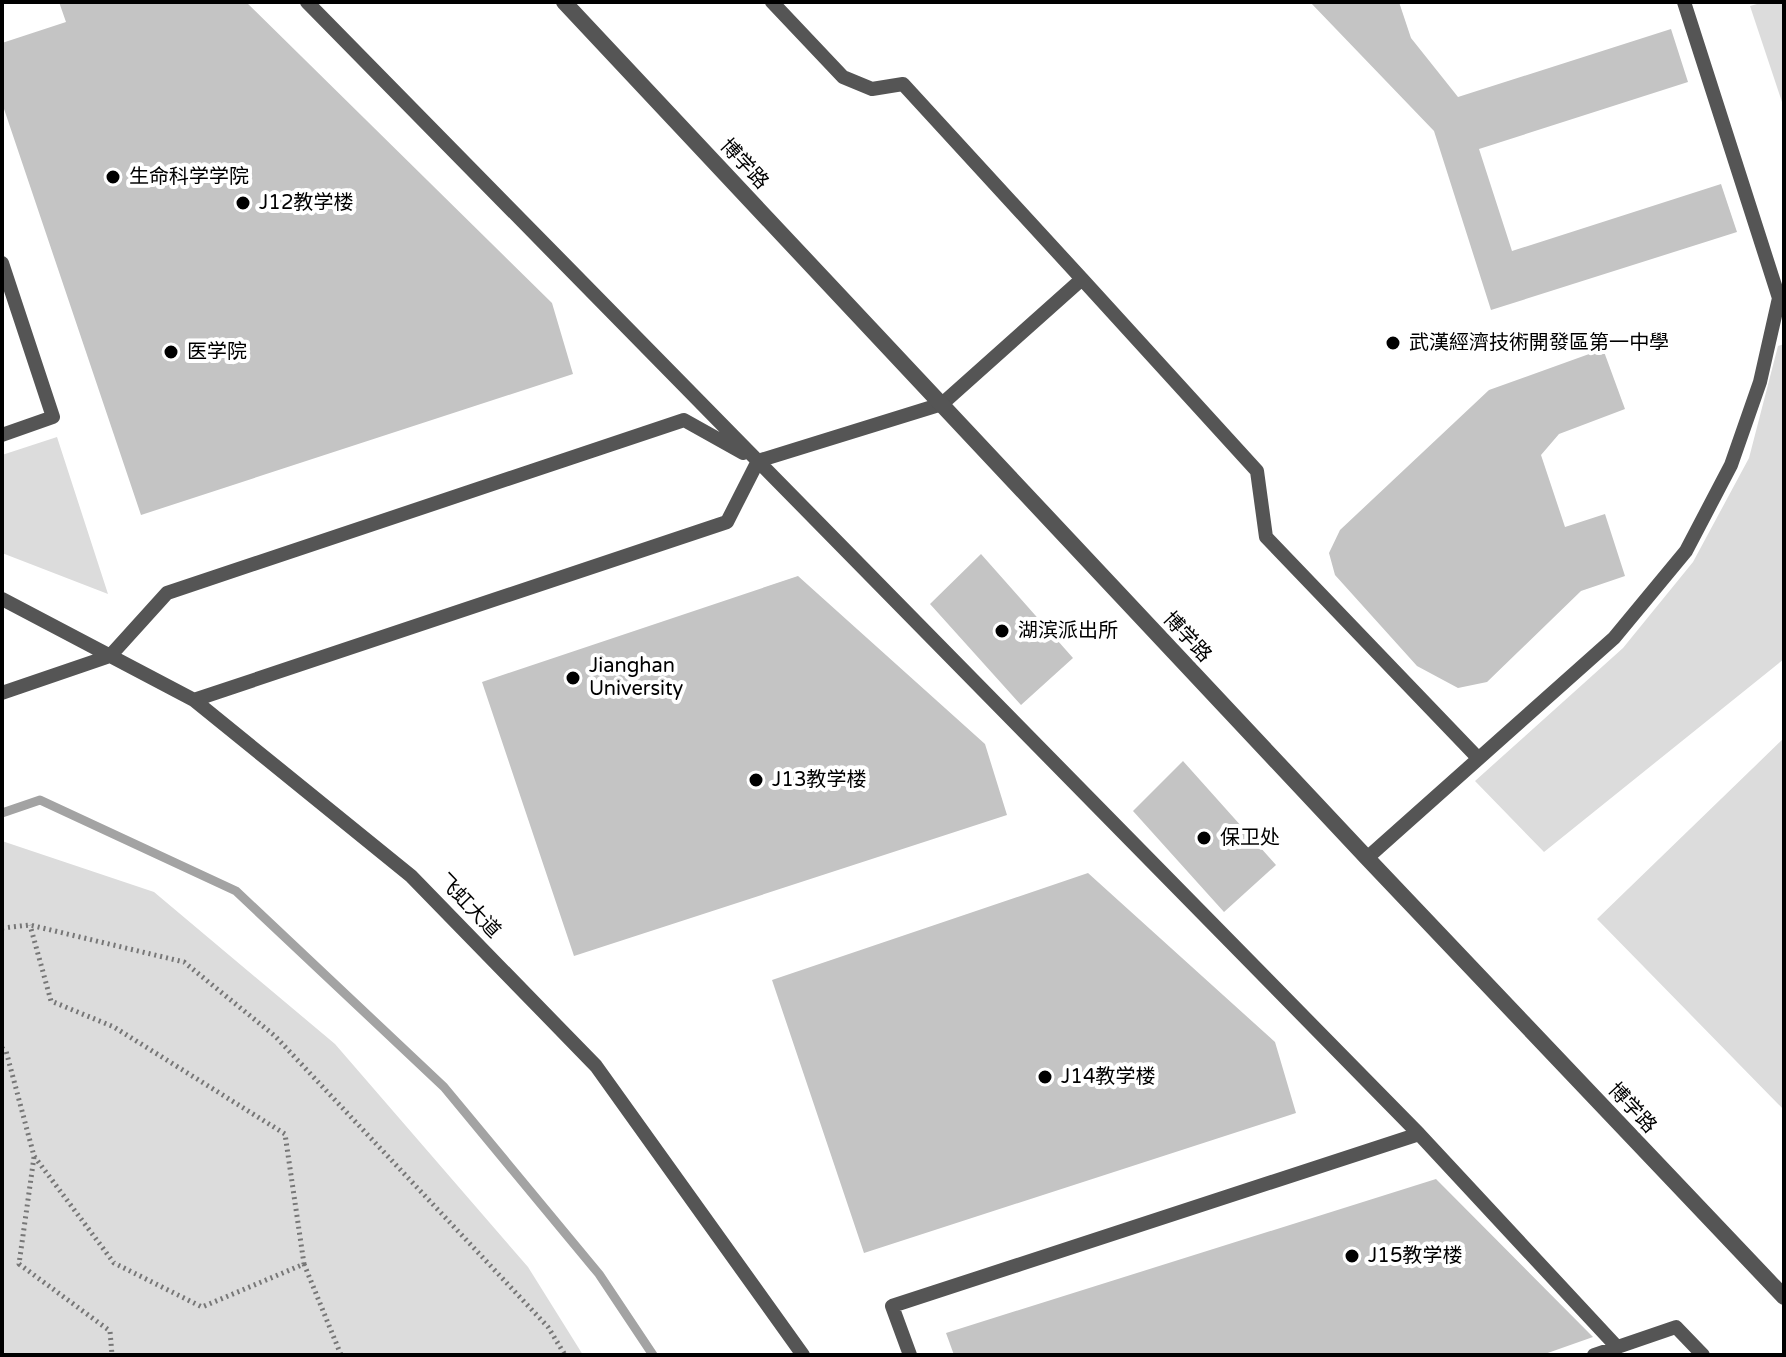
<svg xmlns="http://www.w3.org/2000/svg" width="1786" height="1357" viewBox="0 0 1786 1357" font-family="'Varela Round','Noto Sans SC',sans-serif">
<rect width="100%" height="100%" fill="#fff"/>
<path fill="#dcdcdc" d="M 1764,2 L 1784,2 L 1784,108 L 1750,6 Z
M 1784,344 L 1784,659 L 1544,852 L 1475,781 L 1623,648 L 1693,562 L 1749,458 L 1778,346 Z
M 57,437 L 108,594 L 2,553 L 2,455 Z
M 1784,738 L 1784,1110 L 1597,919 Z
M 2,841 L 154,892 L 335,1044 L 528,1267 L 583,1355 L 2,1355 Z"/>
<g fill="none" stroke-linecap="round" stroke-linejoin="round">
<path stroke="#a3a3a3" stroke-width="9" d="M 2,813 L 40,800 L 236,891 L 444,1087 L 599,1274 L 653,1355"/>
</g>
<path fill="#c4c4c4" d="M 59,2 L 246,2 L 552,303 L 573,374 L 141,515 L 2,103 L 2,43 L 66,22 Z
M 1310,2 L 1399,2 L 1411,38 L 1458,97 L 1671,29 L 1688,82 L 1479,149 L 1512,251 L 1721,184 L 1737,232 L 1491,310 L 1434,131 Z
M 1603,349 L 1625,409 L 1559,434 L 1541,455 L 1565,527 L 1605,514 L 1625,576 L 1581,591 L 1487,682 L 1458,688 L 1417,666 L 1335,575 L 1329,553 L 1340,530 L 1489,390 Z
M 981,554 L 1073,658 L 1021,705 L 930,604 Z
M 798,576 L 985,744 L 1007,815 L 574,956 L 482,682 Z
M 1183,761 L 1276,865 L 1224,912 L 1133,811 Z
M 1088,873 L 1275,1042 L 1296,1113 L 864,1253 L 772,980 Z
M 1436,1179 L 1593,1337 L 1542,1355 L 954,1355 L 946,1333 Z"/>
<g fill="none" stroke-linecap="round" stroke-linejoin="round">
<path stroke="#777" stroke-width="5" stroke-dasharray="2 4" stroke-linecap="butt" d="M 2,928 L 30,925 L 184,962 L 275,1036 L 548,1327 L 565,1355
M 2,1048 L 6,1051 L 34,1156 L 114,1263 L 202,1307 L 304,1264 L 285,1134 L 114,1027 L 51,1001 L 30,925
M 34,1157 L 19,1264 L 110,1331 L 112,1355
M 304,1264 L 341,1355"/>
<path stroke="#555" stroke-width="14" d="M 307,2 L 1419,1134
M 2,263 L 53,417 L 2,435
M 1082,279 L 1257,471 L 1266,537 L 1478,758
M 2,599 L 194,700 L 411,876 L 596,1066 L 803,1355
M 2,693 L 110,656 L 167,593 L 684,420 L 743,453
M 194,700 L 727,522 L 758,461 L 942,404 L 1082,279 L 903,84 L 872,89 L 843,77 L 772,2
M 1367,858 L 1614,638 L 1686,551 L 1731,465 L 1760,382 L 1779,298 L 1684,2
M 910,1355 L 892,1306 L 1419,1134 L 1617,1347
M 1594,1355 L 1676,1327 L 1703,1355"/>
<path stroke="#555" stroke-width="16" d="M 564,2 L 1367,858 L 1784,1297"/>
</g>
<g fill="#000" stroke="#fff" stroke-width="3">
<circle cx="113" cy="177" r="8"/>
<circle cx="243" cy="203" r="8"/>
<circle cx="1393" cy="343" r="8"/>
<circle cx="171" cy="352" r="8"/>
<circle cx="1002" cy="631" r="8"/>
<circle cx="573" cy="678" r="8"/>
<circle cx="756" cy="780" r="8"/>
<circle cx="1204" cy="838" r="8"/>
<circle cx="1045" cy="1077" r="8"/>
<circle cx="1352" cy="1256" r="8"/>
</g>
<g text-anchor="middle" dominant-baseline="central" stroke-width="8" stroke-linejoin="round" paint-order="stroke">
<g font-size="20" fill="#000" stroke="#fff">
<text transform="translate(744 164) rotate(47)">博学路</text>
<text transform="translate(1187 637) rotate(47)">博学路</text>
<text transform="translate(469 906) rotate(46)">飞虹大道</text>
<text transform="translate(1632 1108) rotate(47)">博学路</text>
</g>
<g font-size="20" fill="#000" stroke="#fff" text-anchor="start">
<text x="129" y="177">生命科学学院</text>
<text x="259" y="203">J12教学楼</text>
<text x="1409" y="343">武漢經濟技術開發區第一中學</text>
<text x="187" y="352">医学院</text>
<text x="1018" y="631">湖滨派出所</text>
<text x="589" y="666">Jianghan<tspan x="589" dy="23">University</tspan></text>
<text x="772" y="780">J13教学楼</text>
<text x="1220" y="838">保卫处</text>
<text x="1061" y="1077">J14教学楼</text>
<text x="1368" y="1256">J15教学楼</text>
</g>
</g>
<rect width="1786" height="1357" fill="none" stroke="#000000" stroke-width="8"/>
</svg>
